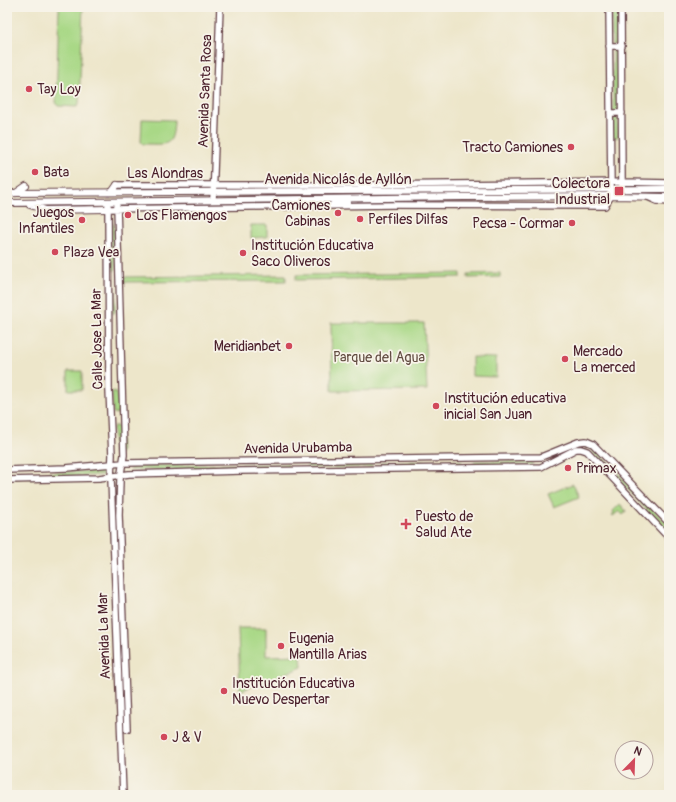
<svg xmlns="http://www.w3.org/2000/svg" width="676" height="802" viewBox="0 0 676 802" font-family="Pangolin,sans-serif">
<rect width="100%" height="100%" fill="#f7f3e8"/>
<filter id="ink" filterUnits="userSpaceOnUse"><feTurbulence type="fractalNoise" baseFrequency=".025" numOctaves="2"/><feDisplacementMap in="SourceGraphic" scale="8" xChannelSelector="R" yChannelSelector="G"/><feConvolveMatrix kernelMatrix="1 2 1 2 8 2 1 2 1" color-interpolation-filters="sRGB"/></filter>
<filter id="wash" filterUnits="userSpaceOnUse"><feTurbulence type="fractalNoise" baseFrequency=".012" numOctaves="4" result="noise"/><feDisplacementMap in="SourceGraphic" scale="16" xChannelSelector="R" yChannelSelector="G"/><feGaussianBlur stdDeviation="0.9" result="paint"/><feColorMatrix in="noise" values="0 0 0 0 0 0 0 0 0 0 0 0 0 0 0 0 0 1.4 0 .05"/><feComposite in="paint" operator="in"/></filter>
<g filter="url(#wash)">
<rect width="100%" height="100%" fill="#ede6ca"/>
<path fill="#a9d886" stroke="#7a7c58" d="M 59,7 L 83,7 L 79,104 L 77,107 L 58,106 L 56,104 Z
M 612,7 L 618,7 L 618,44 L 612,45 Z
M 613,50 L 618,51 L 619,111 L 613,112 Z
M 617,117 L 618,119 L 618,137 L 613,138 L 613,118 Z
M 142,119 L 174,120 C 173,148 168,144 143,144 L 141,142 Z
M 110,221 L 114,225 L 116,269 L 114,271 L 112,270 Z
M 251,225 L 267,225 L 267,237 L 251,238 Z
M 461,273 L 461,277 L 296,280 L 296,275 Z
M 500,273 L 500,277 L 468,278 L 468,274 Z
M 286,275 L 286,281 L 123,282 L 123,277 Z
M 113,290 L 116,292 L 115,312 L 113,314 L 112,292 Z
M 331,323 L 424,323 L 427,390 L 332,391 Z
M 472,357 L 496,358 L 496,377 L 472,376 Z
M 68,371 L 82,371 L 82,390 L 68,390 Z
M 113,391 L 116,393 C 117,400 120,406 118,414 L 113,413 L 112,392 Z
M 114,426 L 116,426 L 120,428 L 121,452 L 118,454 L 114,452 L 113,428 Z
M 595,449 L 669,526 L 669,533 L 592,452 Z
M 460,461 L 462,462 L 461,466 L 381,468 L 381,462 Z
M 475,461 L 532,461 L 533,463 L 532,465 L 475,466 L 474,464 Z
M 372,463 L 372,467 L 307,468 L 307,464 Z
M 288,464 L 288,468 L 130,470 L 130,466 Z
M 103,471 L 103,475 L 7,478 L 7,474 Z
M 573,484 L 579,497 L 554,507 L 548,494 Z
M 620,504 L 626,511 L 623,515 L 619,511 L 613,516 L 612,515 L 614,513 L 613,511 Z
M 238,628 L 266,628 L 266,656 L 301,655 L 302,667 L 240,691 Z"/>
</g>
<g filter="url(#ink)">
<g fill="none" stroke-linecap="round" stroke-linejoin="round">
<defs>
<path id="secondary" d="M 621,7 L 622,186
M 609,46 L 622,46
M 610,113 L 622,113
M 117,185 L 370,185 L 622,182 L 669,183
M 648,197 L 657,201 L 669,202
M 213,200 L 220,7
M 108,206 L 109,390 L 112,455 L 111,479 L 123,795
M 117,206 L 124,455 L 120,479 L 119,515 L 127,729
M 108,209 L 393,205 L 605,206 L 611,196 L 611,188 L 609,7
M 7,470 L 66,468 L 123,463 L 541,457 L 578,442 L 586,441 L 593,444 L 669,523
M 7,480 L 99,478 L 129,474 L 241,471 L 541,467 L 576,449 L 581,449 L 587,451 L 669,538"/>
<path id="primary" d="M 360,190 L 370,185
M 112,192 L 117,185
M 7,193 L 669,189
M 16,193 L 26,186
M 7,203 L 464,197 L 611,196 L 669,197
M 30,205 L 46,210 L 108,209
M 332,205 L 347,202"/>
</defs>
<use href="#secondary" stroke="#623d43" stroke-width="8"/>
<use href="#primary" stroke="#623d43" stroke-width="8"/>
<use href="#secondary" stroke="#fff" stroke-width="5.5"/>
<use href="#primary" stroke="#fff" stroke-width="6"/>
</g>
</g>
<g fill="#d1495b" stroke="#f7f3e8" stroke-width="1.5">
<circle cx="29" cy="89" r="4"/>
<circle cx="571" cy="147" r="4"/>
<circle cx="35" cy="172" r="4"/>
<rect x="614" y="186" width="10" height="10" rx="2"/>
<circle cx="338" cy="213" r="4"/>
<circle cx="128" cy="215" r="4"/>
<circle cx="360" cy="219" r="4"/>
<circle cx="82" cy="220" r="4"/>
<circle cx="572" cy="223" r="4"/>
<circle cx="55" cy="252" r="4"/>
<circle cx="243" cy="253" r="4"/>
<circle cx="289" cy="346" r="4"/>
<circle cx="565" cy="359" r="4"/>
<circle cx="436" cy="406" r="4"/>
<circle cx="568" cy="468" r="4"/>
<path d="M404 518h4v4h4v4h-4v4h-4v-4h-4v-4h4z"/>
<circle cx="281" cy="646" r="4"/>
<circle cx="224" cy="691" r="4"/>
<circle cx="164" cy="737" r="4"/>
</g>
<g text-anchor="middle" dominant-baseline="central" stroke-width="3.5" stroke-linejoin="round" paint-order="stroke">
<g font-size="14" fill="#4a1f2b" stroke="#f7f3e8" text-anchor="start">
<text x="37" y="89">Tay Loy</text>
<text x="563" y="147" text-anchor="end">Tracto Camiones</text>
<text x="43" y="172">Bata</text>
<text x="610" y="183" text-anchor="end">Colectora<tspan x="610" dy="16">Industrial</tspan></text>
<text x="330" y="205" text-anchor="end">Camiones<tspan x="330" dy="16">Cabinas</tspan></text>
<text x="74" y="212" text-anchor="end">Juegos<tspan x="74" dy="16">Infantiles</tspan></text>
<text x="136" y="215">Los Flamengos</text>
<text x="368" y="219">Perfiles Dilfas</text>
<text x="564" y="223" text-anchor="end">Pecsa - Cormar</text>
<text x="251" y="245">Institución Educativa<tspan x="251" dy="16">Saco Oliveros</tspan></text>
<text x="63" y="252">Plaza Vea</text>
<text x="281" y="346" text-anchor="end">Meridianbet</text>
<text x="573" y="351">Mercado<tspan x="573" dy="16">La merced</tspan></text>
<text x="444" y="398">Institución educativa<tspan x="444" dy="16">inicial San Juan</tspan></text>
<text x="576" y="468">Primax</text>
<text x="415" y="516">Puesto de<tspan x="415" dy="16">Salud Ate</tspan></text>
<text x="289" y="638">Eugenia<tspan x="289" dy="16">Mantilla Arias</tspan></text>
<text x="232" y="683">Institución Educativa<tspan x="232" dy="16">Nuevo Despertar</tspan></text>
<text x="172" y="737">J &amp; V</text>
</g>
<g font-size="14" fill="#4a1f2b" stroke="#f7f3e8">
<text transform="translate(205 91) rotate(-88)">Avenida Santa Rosa</text>
<text x="165" y="173">Las Alondras</text>
<text x="338" y="179">Avenida Nicolás de Ayllón</text>
<text transform="translate(97 339) rotate(-91)">Calle Jose La Mar</text>
<text transform="translate(298 448) rotate(-1)">Avenida Urubamba</text>
<text transform="translate(104 636) rotate(-92)">Avenida La Mar</text>
</g>
<g font-size="14" fill="#624d42" stroke="#f7f3e8">
<text x="379" y="357">Parque del Agua</text>
</g>
</g>
<rect width="676" height="802" fill="none" stroke="#f7f3e8" stroke-width="24"/>
<g transform="translate(634 760) rotate(23)"><circle r="19" fill="#f7f3e8" stroke="#b29e9c"/>
<path d="M0-3L7 15L0 10L-7 15Z" fill="#d1495b"/>
<text y="-6" font-size="11" font-weight="bold" text-anchor="middle" fill="#4a1f2b">N</text>
</g>
</svg>
